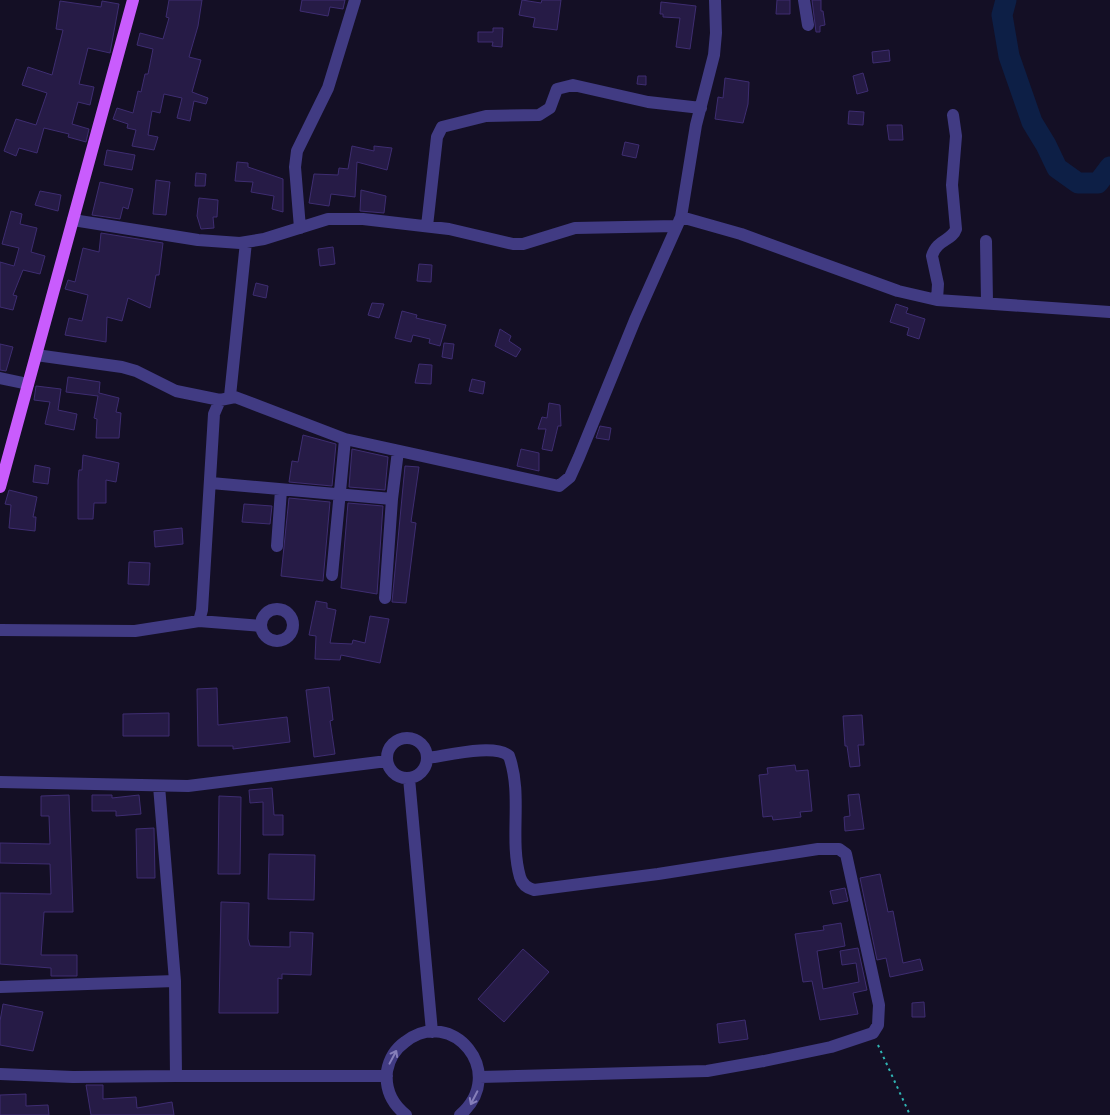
<svg xmlns="http://www.w3.org/2000/svg" width="1110" height="1115" viewBox="0 0 1110 1115" font-family="'DejaVu Sans',sans-serif">
<rect width="100%" height="100%" fill="#140f25"/>
<g fill="none" stroke-linecap="round" stroke-linejoin="round">
<path stroke="#0d1f46" stroke-width="21" d="M 1006,0 L 1002,15 L 1009,56 L 1032,122 L 1046,145 L 1057,168 L 1078,183 L 1098,183 L 1110,167"/>
</g>
<path fill="#261b46" stroke="#3e2d71" d="M 169,0 L 202,0 L 198,26 L 189,57 L 201,60 L 192,92 L 208,98 L 206,104 L 194,101 L 190,121 L 177,118 L 182,98 L 164,94 L 160,113 L 152,111 L 148,135 L 158,137 L 154,150 L 132,146 L 136,130 L 127,128 L 128,124 L 113,119 L 117,108 L 133,113 L 138,91 L 141,92 L 145,74 L 148,74 L 153,49 L 137,45 L 140,33 L 163,39 L 169,18 L 166,17 Z
M 302,0 L 345,0 L 343,9 L 330,7 L 328,16 L 300,11 Z
M 522,0 L 541,3 L 542,0 L 561,0 L 557,30 L 533,27 L 535,18 L 519,15 Z
M 777,0 L 790,0 L 790,14 L 776,14 Z
M 812,0 L 821,0 L 821,11 L 823,11 L 825,25 L 820,26 L 820,32 L 816,32 Z
M 60,1 L 101,7 L 102,1 L 119,4 L 110,53 L 88,48 L 79,84 L 94,87 L 90,105 L 78,102 L 72,124 L 89,129 L 86,142 L 68,137 L 69,134 L 44,128 L 37,153 L 19,148 L 16,156 L 4,151 L 16,119 L 36,125 L 47,93 L 22,85 L 28,67 L 52,75 L 63,30 L 56,29 Z
M 661,2 L 696,6 L 690,49 L 676,47 L 680,18 L 663,17 L 663,14 L 660,14 Z
M 493,28 L 503,28 L 502,47 L 492,46 L 493,42 L 478,42 L 478,32 L 493,32 Z
M 889,50 L 890,61 L 873,63 L 872,52 Z
M 863,73 L 868,91 L 857,94 L 853,76 Z
M 638,76 L 646,76 L 646,85 L 637,84 Z
M 725,78 L 749,82 L 748,104 L 743,123 L 715,119 L 718,97 L 723,98 Z
M 849,111 L 864,112 L 863,125 L 848,124 Z
M 887,125 L 902,125 L 903,140 L 889,140 Z
M 625,142 L 639,145 L 636,158 L 622,155 Z
M 352,146 L 374,151 L 374,146 L 392,148 L 387,170 L 357,162 L 355,197 L 331,194 L 329,206 L 309,203 L 314,174 L 338,175 L 339,168 L 348,169 Z
M 107,150 L 135,155 L 132,170 L 104,165 Z
M 237,162 L 248,163 L 248,167 L 283,179 L 283,212 L 272,209 L 274,196 L 251,192 L 253,182 L 235,181 Z
M 196,173 L 206,174 L 205,186 L 195,186 Z
M 156,180 L 170,182 L 166,215 L 153,214 Z
M 100,182 L 133,189 L 128,209 L 123,207 L 120,219 L 92,215 Z
M 361,190 L 386,196 L 384,213 L 360,211 Z
M 40,191 L 61,195 L 58,211 L 35,205 Z
M 199,198 L 218,200 L 217,217 L 213,217 L 214,228 L 201,229 L 197,216 Z
M 11,211 L 22,214 L 20,224 L 37,228 L 31,252 L 45,256 L 40,274 L 23,270 L 13,295 L 17,296 L 13,310 L 0,307 L 0,262 L 14,266 L 19,248 L 2,244 Z
M 101,233 L 163,243 L 159,275 L 156,275 L 150,308 L 128,298 L 122,321 L 107,317 L 106,342 L 65,335 L 69,318 L 82,321 L 88,295 L 65,289 L 68,280 L 75,282 L 83,248 L 99,252 Z
M 333,247 L 335,264 L 320,266 L 318,249 Z
M 419,264 L 432,265 L 431,282 L 417,281 Z
M 256,283 L 268,286 L 266,298 L 253,295 Z
M 372,303 L 384,304 L 379,318 L 368,315 Z
M 896,304 L 908,308 L 906,313 L 925,319 L 919,339 L 907,335 L 909,328 L 890,322 Z
M 402,311 L 417,315 L 416,318 L 446,325 L 440,346 L 429,343 L 430,339 L 413,335 L 411,342 L 395,338 Z
M 500,329 L 511,336 L 509,341 L 521,349 L 516,357 L 495,346 Z
M 444,343 L 454,344 L 452,359 L 442,357 Z
M 0,344 L 13,347 L 6,371 L 0,370 Z
M 419,364 L 432,365 L 431,384 L 415,383 Z
M 68,377 L 100,382 L 99,393 L 119,398 L 116,412 L 121,413 L 119,438 L 96,438 L 97,419 L 94,418 L 98,396 L 66,392 Z
M 472,379 L 485,382 L 483,394 L 469,391 Z
M 36,386 L 61,389 L 58,410 L 77,414 L 74,430 L 45,424 L 50,402 L 34,400 Z
M 549,403 L 560,405 L 561,426 L 558,426 L 552,451 L 542,449 L 546,429 L 538,429 L 542,417 L 547,418 Z
M 600,426 L 611,428 L 609,440 L 596,438 Z
M 303,435 L 336,444 L 332,486 L 289,482 L 292,461 L 298,462 Z
M 352,449 L 388,457 L 385,490 L 349,487 Z
M 521,449 L 539,453 L 539,471 L 517,466 Z
M 83,455 L 119,463 L 116,482 L 106,480 L 106,503 L 94,503 L 93,519 L 78,519 L 78,480 L 79,470 L 82,470 Z
M 35,465 L 50,468 L 48,484 L 33,482 Z
M 405,466 L 419,467 L 411,522 L 416,523 L 406,603 L 392,602 Z
M 9,490 L 37,497 L 33,517 L 36,517 L 35,531 L 9,528 L 11,505 L 5,504 Z
M 289,498 L 330,502 L 323,581 L 281,576 Z
M 348,503 L 383,506 L 377,594 L 341,588 Z
M 244,504 L 272,506 L 270,524 L 242,522 Z
M 182,528 L 183,544 L 155,547 L 154,531 Z
M 129,562 L 150,563 L 149,585 L 128,584 Z
M 316,601 L 327,603 L 327,608 L 336,610 L 330,643 L 352,644 L 353,640 L 365,643 L 370,616 L 389,619 L 380,663 L 341,655 L 340,660 L 315,659 L 316,636 L 309,635 Z
M 329,687 L 333,720 L 330,721 L 335,754 L 314,757 L 306,690 Z
M 217,688 L 218,725 L 287,717 L 290,742 L 233,749 L 233,746 L 198,746 L 197,689 Z
M 169,713 L 169,736 L 123,736 L 123,714 Z
M 862,715 L 864,745 L 858,745 L 860,766 L 850,767 L 847,746 L 845,746 L 843,716 Z
M 795,765 L 796,771 L 808,770 L 812,811 L 800,812 L 801,817 L 773,820 L 772,816 L 763,817 L 759,775 L 768,774 L 767,768 Z
M 272,788 L 274,815 L 283,815 L 283,835 L 263,835 L 263,802 L 250,803 L 249,790 Z
M 859,794 L 864,829 L 845,831 L 844,817 L 850,816 L 848,795 Z
M 69,795 L 73,912 L 44,912 L 41,955 L 77,955 L 77,976 L 51,976 L 51,968 L 0,964 L 0,893 L 51,894 L 50,864 L 0,863 L 0,843 L 50,844 L 49,816 L 41,816 L 41,796 Z
M 92,795 L 112,795 L 112,798 L 139,795 L 141,814 L 116,816 L 116,811 L 92,811 Z
M 219,796 L 241,797 L 240,874 L 218,874 Z
M 154,828 L 155,878 L 137,878 L 136,829 Z
M 269,854 L 315,855 L 314,900 L 268,899 Z
M 880,874 L 888,912 L 893,911 L 903,963 L 920,959 L 923,970 L 890,977 L 886,958 L 877,960 L 860,878 Z
M 845,888 L 848,901 L 833,904 L 830,891 Z
M 221,902 L 249,903 L 248,939 L 250,946 L 290,947 L 290,932 L 313,933 L 311,975 L 282,974 L 282,979 L 278,978 L 278,1013 L 219,1013 Z
M 841,923 L 845,946 L 817,951 L 823,989 L 859,982 L 856,963 L 842,965 L 840,951 L 858,948 L 867,990 L 853,993 L 858,1014 L 820,1020 L 812,981 L 803,982 L 795,934 L 824,930 L 823,926 Z
M 523,949 L 549,972 L 504,1022 L 478,999 Z
M 924,1002 L 925,1017 L 912,1017 L 912,1003 Z
M 3,1004 L 43,1012 L 33,1051 L 0,1045 L 0,1021 Z
M 745,1020 L 748,1039 L 719,1043 L 717,1024 Z
M 86,1085 L 103,1085 L 103,1099 L 136,1097 L 137,1108 L 172,1102 L 174,1115 L 91,1115 Z
M 26,1094 L 26,1106 L 48,1105 L 49,1115 L 0,1115 L 0,1095 Z"/>
<g fill="none" stroke-linecap="round" stroke-linejoin="round">
<path stroke="#30b5b4" stroke-width="2" stroke-dasharray="2.5 4" stroke-linecap="butt" d="M 878,1045 L 910,1115"/>
<path stroke="#413b83" stroke-width="12" d="M 804,0 L 808,25
M 681,217 L 741,234 L 898,291 L 937,300 L 1110,312
M 73,220 L 198,240 L 240,243 L 264,239 L 328,219 L 363,219 L 449,229 L 513,244 L 523,244 L 575,228 L 676,226
M 427,226 L 437,137 L 442,127 L 486,116 L 539,115 L 550,108 L 557,89 L 573,85 L 648,102 L 701,108
M 300,228 L 295,167 L 297,151 L 328,88 L 355,0
M 986,241 L 987,302
M 937,300 L 938,284 L 932,256 C 937,239 952,241 956,229 L 952,185 L 956,136 L 953,115
M 36,355 L 122,367 L 136,371 L 176,391 L 220,400 L 235,397 L 345,439 L 559,486 L 570,477 L 579,457 L 635,320 L 681,217 L 696,125 L 714,55 L 716,33 L 715,0
M 0,378 L 28,384
M 230,396 L 246,242
M 211,483 L 392,499
M 277,546 L 281,490
M 332,575 L 345,439
M 385,598 L 392,499 L 398,451
M261 625a16 16 0 1 1 32 0a16 16 0 1 1-32 0Z
M 199,621 L 261,626
M 0,630 L 135,631 L 199,621 L 202,610 L 214,414 L 220,400
M387 758a20 20 0 1 1 40 0a20 20 0 1 1-40 0Z
M 427,758 C 445,756 495,743 509,756 C 523,795 509,838 520,877 C 522,884 527,888 534,890 L 658,874 L 818,849 L 839,849 L 846,854 L 879,1005 L 878,1025 L 873,1033 L 831,1047 L 764,1061 L 707,1071 L 479,1077
M 409,778 L 432,1032
M 0,782 L 188,786 L 387,761
M 0,987 L 175,981
M 0,1074 L 73,1077 L 176,1076 L 175,981 L 159,786
M 176,1076 L 387,1076
M 406,1115 C 392,1104 385,1089 387,1071 C 389,1060 395,1049 405,1042 C 452,1005 509,1073 460,1115"/>
<path stroke="#c95cfd" stroke-width="12" d="M 0,487 L 133,0"/>
</g>
<defs><path id="oneway-shaft" d="M-6 0H5M1.5-3L5.5 0L1.5 3" fill="none" stroke-width="1.6" stroke-linecap="round" stroke-linejoin="round" transform="scale(1.25)"/></defs>
<g stroke="#867fba">
<use href="#oneway-shaft" transform="translate(393 1057) rotate(-62)"/>
<use href="#oneway-shaft" transform="translate(474 1098) rotate(117)"/>
</g>
</svg>
